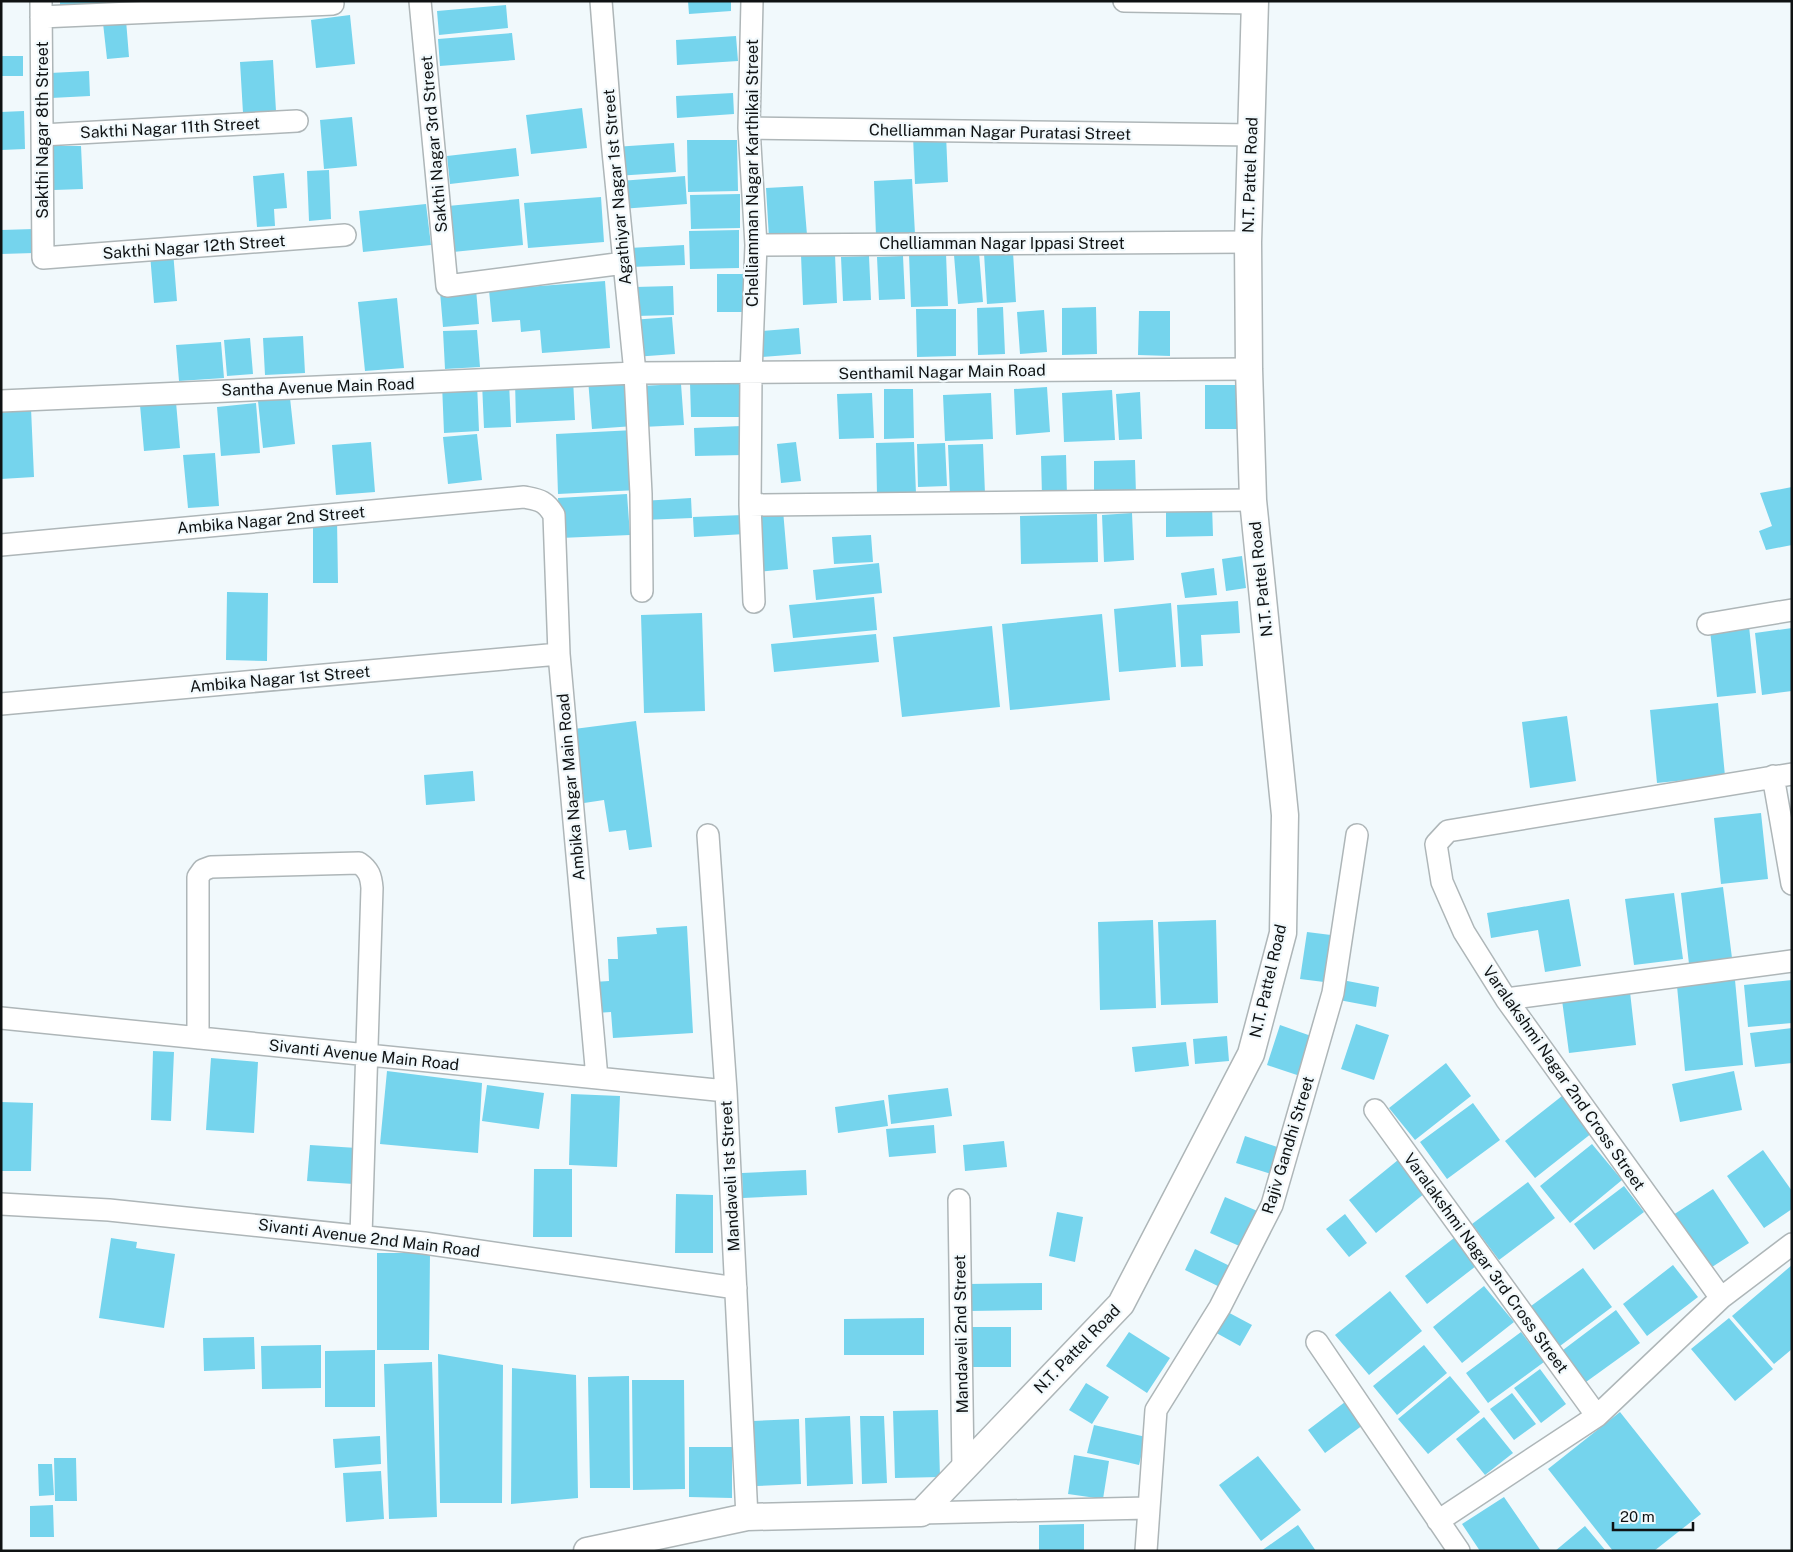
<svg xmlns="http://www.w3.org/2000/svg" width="1793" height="1552" viewBox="0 0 1793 1552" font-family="'Public Sans',sans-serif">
<rect width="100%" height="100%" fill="#f1f9fc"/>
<path fill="#75d4ed" d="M 60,1 L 106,1 L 106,7 L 60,9 Z
M 109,1 L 137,1 L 137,5 L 110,6 Z
M 688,1 L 731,1 L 731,11 L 689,14 Z
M 506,5 L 508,28 L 439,35 L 437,11 Z
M 350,15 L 355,64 L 316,68 L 311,20 Z
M 126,20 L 129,57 L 107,59 L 103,23 Z
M 512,33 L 515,60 L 440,66 L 438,39 Z
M 736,36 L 738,61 L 677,65 L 676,40 Z
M 1,56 L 23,56 L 23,76 L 1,76 Z
M 273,60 L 276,111 L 243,113 L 240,62 Z
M 89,71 L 90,96 L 51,98 L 50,73 Z
M 733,93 L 734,114 L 677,118 L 676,96 Z
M 582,108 L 587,148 L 531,154 L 526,115 Z
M 24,111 L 25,149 L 1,150 L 1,112 Z
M 352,117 L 357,166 L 324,169 L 320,120 Z
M 946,134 L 948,182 L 915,184 L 913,136 Z
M 687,140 L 737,140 L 738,191 L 688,192 Z
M 674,143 L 676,172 L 616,176 L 614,147 Z
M 53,146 L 81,146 L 83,189 L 54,190 Z
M 516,148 L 519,176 L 450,184 L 447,156 Z
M 329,170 L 331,219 L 309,221 L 307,171 Z
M 284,173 L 287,208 L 274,209 L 275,226 L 257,227 L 253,176 Z
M 685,176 L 687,204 L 621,209 L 620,181 Z
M 912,179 L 915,234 L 876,236 L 874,181 Z
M 803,186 L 807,235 L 769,238 L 766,188 Z
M 740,194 L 740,228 L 691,229 L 690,195 Z
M 601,197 L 604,242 L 528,248 L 524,203 Z
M 519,199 L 523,245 L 453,252 L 448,206 Z
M 426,204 L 431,245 L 363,252 L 359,211 Z
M 34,229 L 34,253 L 1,254 L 1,230 Z
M 739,230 L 739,268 L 690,269 L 689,231 Z
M 684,245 L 685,265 L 630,267 L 629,248 Z
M 173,251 L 177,301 L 154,303 L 150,254 Z
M 1013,252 L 1016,302 L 987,304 L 984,253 Z
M 946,253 L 948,306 L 911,307 L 909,254 Z
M 979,253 L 983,302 L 958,304 L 954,255 Z
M 835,254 L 837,303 L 803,305 L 801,255 Z
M 869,256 L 871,300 L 843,301 L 841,257 Z
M 903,256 L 905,299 L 879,300 L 877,257 Z
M 717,274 L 743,274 L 743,312 L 717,312 Z
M 605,281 L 610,348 L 542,353 L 540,330 L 521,332 L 520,320 L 492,322 L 489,290 Z
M 673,286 L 674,315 L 636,316 L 635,287 Z
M 476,289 L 479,324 L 443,327 L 440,292 Z
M 397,298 L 404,368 L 365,371 L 358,302 Z
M 1003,307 L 1005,354 L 978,355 L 977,308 Z
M 1096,307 L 1097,354 L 1062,355 L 1062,308 Z
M 916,309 L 956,309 L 956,356 L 917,357 Z
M 1044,310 L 1047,352 L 1020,354 L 1017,312 Z
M 1139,311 L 1170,311 L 1170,356 L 1138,355 Z
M 672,317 L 675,354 L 634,357 L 631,320 Z
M 799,328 L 801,354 L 762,357 L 761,331 Z
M 477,330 L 480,367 L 445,369 L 443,331 Z
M 303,336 L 305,373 L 265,375 L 263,338 Z
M 250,338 L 253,374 L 227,376 L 224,340 Z
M 221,342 L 224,378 L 179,381 L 176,345 Z
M 630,376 L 634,426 L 592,429 L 588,379 Z
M 573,378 L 575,420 L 516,423 L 515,381 Z
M 509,382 L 511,427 L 484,428 L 482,383 Z
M 477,383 L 479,431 L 444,433 L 442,384 Z
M 690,383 L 739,383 L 739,417 L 691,417 Z
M 681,384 L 684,425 L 642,427 L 640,386 Z
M 1205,385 L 1239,385 L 1238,429 L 1205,429 Z
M 1047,387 L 1050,432 L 1016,435 L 1014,389 Z
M 884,389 L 913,389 L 914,438 L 884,439 Z
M 1112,390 L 1115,440 L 1064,442 L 1062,393 Z
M 1140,392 L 1142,439 L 1119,440 L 1116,394 Z
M 872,393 L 874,438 L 839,439 L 837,394 Z
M 991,393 L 993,439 L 945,441 L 943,395 Z
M 290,398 L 295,444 L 263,448 L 258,401 Z
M 176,402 L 180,448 L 144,451 L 140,405 Z
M 256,403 L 260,453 L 221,456 L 217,407 Z
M 31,408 L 34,477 L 1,479 L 1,410 Z
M 742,426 L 743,455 L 695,456 L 694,428 Z
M 634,430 L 638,490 L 558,494 L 556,434 Z
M 477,434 L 482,480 L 448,484 L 443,437 Z
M 371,442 L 375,492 L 336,495 L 332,445 Z
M 796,442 L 801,481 L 781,483 L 777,444 Z
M 914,442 L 916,494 L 877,495 L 876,443 Z
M 945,443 L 947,486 L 918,487 L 917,444 Z
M 983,444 L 985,494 L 950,495 L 948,445 Z
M 215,453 L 219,506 L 188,508 L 183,455 Z
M 1066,455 L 1067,497 L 1042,497 L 1041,456 Z
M 1135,460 L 1136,495 L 1094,496 L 1094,461 Z
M 1792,487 L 1792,545 L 1766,550 L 1759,531 L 1772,526 L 1760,493 Z
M 627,494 L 630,535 L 560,538 L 558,498 Z
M 691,498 L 692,518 L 643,520 L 642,501 Z
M 1166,505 L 1212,505 L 1213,536 L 1166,537 Z
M 783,510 L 788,569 L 758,572 L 753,513 Z
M 1132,513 L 1134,560 L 1104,562 L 1102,515 Z
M 1097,514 L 1098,562 L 1021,564 L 1020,516 Z
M 743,515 L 745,534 L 694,537 L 693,517 Z
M 337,519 L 338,583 L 313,583 L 313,520 Z
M 871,535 L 873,562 L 834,564 L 832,537 Z
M 1242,556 L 1246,588 L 1226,591 L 1222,559 Z
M 879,563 L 882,593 L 816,600 L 813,570 Z
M 1214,568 L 1217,595 L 1185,598 L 1181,573 Z
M 227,592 L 268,593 L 267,661 L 226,660 Z
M 874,597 L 877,630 L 793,638 L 789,605 Z
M 1238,601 L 1240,633 L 1201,635 L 1203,666 L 1181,667 L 1177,605 Z
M 1171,603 L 1176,667 L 1119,672 L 1114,609 Z
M 702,613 L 705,711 L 644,713 L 641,615 Z
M 1102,614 L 1110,700 L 1010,710 L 1002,624 Z
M 992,626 L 1000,707 L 902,717 L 893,637 Z
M 1749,626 L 1756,693 L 1717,697 L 1710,630 Z
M 1792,628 L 1792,691 L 1762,695 L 1755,633 Z
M 876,634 L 879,662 L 774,672 L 771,644 Z
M 1718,703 L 1725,776 L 1657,783 L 1650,710 Z
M 1567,716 L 1576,781 L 1530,788 L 1522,722 Z
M 636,721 L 652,847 L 629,850 L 626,830 L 609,832 L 604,800 L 584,803 L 574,729 Z
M 473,771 L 475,801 L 426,805 L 424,775 Z
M 1761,813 L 1768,879 L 1721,884 L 1714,818 Z
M 1723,887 L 1732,958 L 1689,964 L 1681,893 Z
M 1674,893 L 1683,959 L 1634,965 L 1625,899 Z
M 1569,899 L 1581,966 L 1545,972 L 1538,930 L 1491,938 L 1487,913 Z
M 1153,920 L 1156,1008 L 1100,1010 L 1098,922 Z
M 1216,920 L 1218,1003 L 1161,1005 L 1158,922 Z
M 687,926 L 693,1033 L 613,1038 L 611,1012 L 596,1013 L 594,982 L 609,981 L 608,959 L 618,959 L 617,937 L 657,934 L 656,928 Z
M 1307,932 L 1339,936 L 1332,983 L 1300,979 Z
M 1342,980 L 1379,987 L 1376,1007 L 1339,1000 Z
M 1735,980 L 1743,1065 L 1685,1071 L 1677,986 Z
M 1792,980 L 1792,1023 L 1748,1027 L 1744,985 Z
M 1630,992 L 1636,1045 L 1569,1053 L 1562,1000 Z
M 1356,1024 L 1389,1035 L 1374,1080 L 1341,1069 Z
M 1280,1025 L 1314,1037 L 1300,1076 L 1267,1065 Z
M 1792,1028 L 1792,1063 L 1755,1067 L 1750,1033 Z
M 1227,1036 L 1229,1061 L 1195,1064 L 1193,1039 Z
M 1186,1042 L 1189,1066 L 1135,1072 L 1132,1047 Z
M 153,1051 L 174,1052 L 171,1121 L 151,1120 Z
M 211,1058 L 258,1062 L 254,1133 L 206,1130 Z
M 1446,1063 L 1471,1096 L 1415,1140 L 1389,1108 Z
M 387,1071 L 482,1083 L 478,1153 L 380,1144 Z
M 1734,1071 L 1742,1110 L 1680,1122 L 1672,1084 Z
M 487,1085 L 544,1093 L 539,1129 L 482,1121 Z
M 948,1088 L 952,1116 L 891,1124 L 888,1095 Z
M 571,1094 L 620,1096 L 617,1167 L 569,1165 Z
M 1562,1096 L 1592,1133 L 1535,1178 L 1505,1141 Z
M 884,1100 L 888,1126 L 838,1133 L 835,1107 Z
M 1,1102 L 33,1103 L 31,1171 L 1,1171 Z
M 1473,1103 L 1500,1140 L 1447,1179 L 1420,1142 Z
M 934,1125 L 936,1153 L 889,1157 L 886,1129 Z
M 1245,1136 L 1283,1149 L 1274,1175 L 1236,1163 Z
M 1004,1141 L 1007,1167 L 965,1171 L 963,1145 Z
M 1592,1144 L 1622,1180 L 1570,1223 L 1540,1186 Z
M 310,1145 L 357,1148 L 354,1184 L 307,1181 Z
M 1763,1150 L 1792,1191 L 1792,1209 L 1764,1228 L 1727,1176 Z
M 1398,1160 L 1425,1193 L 1376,1233 L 1349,1200 Z
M 534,1169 L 572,1169 L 572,1237 L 533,1237 Z
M 806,1170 L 807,1195 L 743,1198 L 742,1173 Z
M 1528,1182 L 1555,1218 L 1499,1260 L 1472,1224 Z
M 1624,1186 L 1644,1212 L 1594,1250 L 1574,1224 Z
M 1713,1189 L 1749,1243 L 1709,1269 L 1673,1215 Z
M 676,1194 L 713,1195 L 713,1253 L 675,1253 Z
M 1225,1197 L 1262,1213 L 1246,1249 L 1210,1233 Z
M 1057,1212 L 1083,1217 L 1075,1262 L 1049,1256 Z
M 1345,1214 L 1367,1243 L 1349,1257 L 1326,1229 Z
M 111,1238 L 137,1242 L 136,1248 L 175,1254 L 164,1328 L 99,1318 Z
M 1454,1238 L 1476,1266 L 1427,1304 L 1405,1276 Z
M 1195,1249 L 1236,1269 L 1226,1290 L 1185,1270 Z
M 377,1253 L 430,1253 L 429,1350 L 377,1350 Z
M 1673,1265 L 1698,1297 L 1647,1336 L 1623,1304 Z
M 1792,1265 L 1792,1349 L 1774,1364 L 1732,1316 Z
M 1583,1268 L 1612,1307 L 1560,1346 L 1531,1306 Z
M 1042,1283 L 1042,1310 L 969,1311 L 968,1284 Z
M 1484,1286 L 1514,1322 L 1462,1363 L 1433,1327 Z
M 1390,1291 L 1422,1331 L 1369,1375 L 1335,1335 Z
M 1222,1309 L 1252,1325 L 1240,1346 L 1211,1330 Z
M 1616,1310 L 1640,1343 L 1586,1382 L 1563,1350 Z
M 924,1318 L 924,1355 L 844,1355 L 844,1319 Z
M 1729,1318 L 1773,1369 L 1735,1401 L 1691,1349 Z
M 962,1327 L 1011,1327 L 1011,1367 L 962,1367 Z
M 1129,1332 L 1170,1358 L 1147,1393 L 1106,1366 Z
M 1521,1332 L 1544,1362 L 1488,1403 L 1466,1373 Z
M 254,1337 L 255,1369 L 204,1371 L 203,1338 Z
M 321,1345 L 321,1388 L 262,1389 L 261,1346 Z
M 1424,1345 L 1447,1373 L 1397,1415 L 1373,1386 Z
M 375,1350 L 375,1407 L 325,1407 L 325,1351 Z
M 438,1354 L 503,1365 L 502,1503 L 440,1503 Z
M 432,1362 L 437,1517 L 389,1519 L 384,1364 Z
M 512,1368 L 576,1375 L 578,1498 L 511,1504 Z
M 1540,1369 L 1566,1404 L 1541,1423 L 1514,1388 Z
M 629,1376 L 630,1488 L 590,1488 L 588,1377 Z
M 1450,1376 L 1480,1412 L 1428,1454 L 1398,1419 Z
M 632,1380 L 684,1380 L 685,1489 L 633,1490 Z
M 1086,1383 L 1109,1397 L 1092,1424 L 1069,1410 Z
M 1512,1393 L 1536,1424 L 1514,1440 L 1490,1409 Z
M 1345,1402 L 1363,1425 L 1325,1453 L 1308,1430 Z
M 938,1410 L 940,1477 L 895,1478 L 893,1411 Z
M 1620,1412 L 1701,1514 L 1654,1551 L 1613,1551 L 1548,1469 Z
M 850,1416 L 853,1484 L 807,1486 L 805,1418 Z
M 860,1416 L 884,1416 L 887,1483 L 862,1484 Z
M 1484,1417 L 1513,1453 L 1485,1475 L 1456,1439 Z
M 799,1419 L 801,1484 L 756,1486 L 753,1421 Z
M 1094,1425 L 1146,1437 L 1139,1465 L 1087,1453 Z
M 380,1436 L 381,1464 L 335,1468 L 333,1439 Z
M 689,1447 L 732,1447 L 732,1498 L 689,1497 Z
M 1074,1455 L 1109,1461 L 1103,1499 L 1068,1494 Z
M 1258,1456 L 1301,1510 L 1261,1541 L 1219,1485 Z
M 54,1458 L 76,1458 L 77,1501 L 55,1501 Z
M 38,1464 L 52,1464 L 54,1495 L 39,1496 Z
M 381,1471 L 384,1519 L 346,1522 L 343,1473 Z
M 1504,1497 L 1541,1551 L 1480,1551 L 1462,1524 Z
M 53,1505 L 54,1537 L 30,1537 L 30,1506 Z
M 1084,1524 L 1084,1551 L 1039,1551 L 1039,1525 Z
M 1298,1525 L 1316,1551 L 1261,1551 Z
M 1585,1526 L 1606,1551 L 1555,1551 Z"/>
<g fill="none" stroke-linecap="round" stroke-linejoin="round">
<defs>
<path id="minor" d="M 41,1 L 43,258 L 345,235
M 420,1 L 447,286 L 624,263
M 601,1 L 612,141 L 635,373 L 641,494 L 642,591
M 752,1 L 749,128 L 756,245 L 751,374 L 750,505 L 754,602
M 1124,1 L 1255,3
M 41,17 L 333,4
M 749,128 L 1252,135
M 42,135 L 297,121
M 756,245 L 1248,242
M 1,401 L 635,373 L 1249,369
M 750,505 L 1253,500
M 1,545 L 524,497 C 539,500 545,500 554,515 L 559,654 L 597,1078
M 1708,624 L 1792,610
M 1,704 L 559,654
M 1773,776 L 1792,884
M 708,835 L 726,1091 L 747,1517
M 1506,999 L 1792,961
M 1,1018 L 726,1091
M 198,1038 L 198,877 L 203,870 L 211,867 L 359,863 C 369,870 371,876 372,888 L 361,1236
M 1375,1110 L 1597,1416
M 959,1200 L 963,1468
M 1,1204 L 109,1210 L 424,1243 L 736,1288
M 1721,1298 L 1506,999 L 1464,932 L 1442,882 L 1436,844 L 1448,831 L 1792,774
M 1317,1342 L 1459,1551
M 921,1513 L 1148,1508
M 1438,1521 L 1597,1416 L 1721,1298 L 1792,1244
M 1146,1551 L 1156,1410 L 1220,1307 L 1272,1205 L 1333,993 L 1357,835"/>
<path id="tertiary" d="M 587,1551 L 747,1517 L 921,1513 L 1121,1304 L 1251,1054 L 1283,933 L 1285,815 L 1253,500 L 1249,369 L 1248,242 L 1255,1"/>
</defs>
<use href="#minor" stroke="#aeb6b8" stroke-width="24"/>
<use href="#tertiary" stroke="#aeb6b8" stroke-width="29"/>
<use href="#minor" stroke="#fff" stroke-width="21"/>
<use href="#tertiary" stroke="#fff" stroke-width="26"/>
</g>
<g text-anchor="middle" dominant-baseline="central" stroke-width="4.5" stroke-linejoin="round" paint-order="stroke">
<g font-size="16" fill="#0f1213" stroke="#f1f9fc">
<text transform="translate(170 128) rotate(-3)">Sakthi Nagar 11th Street</text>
<text transform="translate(42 130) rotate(-90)">Sakthi Nagar 8th Street</text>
<text transform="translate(1000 132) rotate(1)">Chelliamman Nagar Puratasi Street</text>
<text transform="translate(434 144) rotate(-95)">Sakthi Nagar 3rd Street</text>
<text transform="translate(752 173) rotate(-90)">Chelliamman Nagar Karthikai Street</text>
<text transform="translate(1250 175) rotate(-88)">N.T. Pattel Road</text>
<text transform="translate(617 187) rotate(-95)">Agathiyar Nagar 1st Street</text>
<text x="1002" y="243">Chelliamman Nagar Ippasi Street</text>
<text transform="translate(194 247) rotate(-4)">Sakthi Nagar 12th Street</text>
<text transform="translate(942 372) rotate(-1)">Senthamil Nagar Main Road</text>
<text transform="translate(318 387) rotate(-2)">Santha Avenue Main Road</text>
<text transform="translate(271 520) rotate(-5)">Ambika Nagar 2nd Street</text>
<text transform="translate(1261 579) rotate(-96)">N.T. Pattel Road</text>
<text transform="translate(280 679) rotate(-5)">Ambika Nagar 1st Street</text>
<text transform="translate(571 787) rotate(-95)">Ambika Nagar Main Road</text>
<text transform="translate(1268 981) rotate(-77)">N.T. Pattel Road</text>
<text transform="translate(364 1055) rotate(6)">Sivanti Avenue Main Road</text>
<text transform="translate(1564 1078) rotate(55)">Varalakshmi Nagar 2nd Cross Street</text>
<text transform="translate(1288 1145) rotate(-73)">Rajiv Gandhi Street</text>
<text transform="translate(730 1176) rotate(-93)">Mandaveli 1st Street</text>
<text transform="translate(369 1238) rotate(7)">Sivanti Avenue 2nd Main Road</text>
<text transform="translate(1486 1263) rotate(54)">Varalakshmi Nagar 3rd Cross Street</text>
<text transform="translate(961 1334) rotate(-91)">Mandaveli 2nd Street</text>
<text transform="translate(1077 1349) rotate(-46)">N.T. Pattel Road</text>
</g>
</g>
<rect width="1793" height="1552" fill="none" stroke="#0f1213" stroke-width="5"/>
<path d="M1613 1522v8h80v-8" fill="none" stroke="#0f1213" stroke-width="2.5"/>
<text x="1620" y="1522" font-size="15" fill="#0f1213" stroke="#f1f9fc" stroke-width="4" paint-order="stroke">20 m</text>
</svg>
